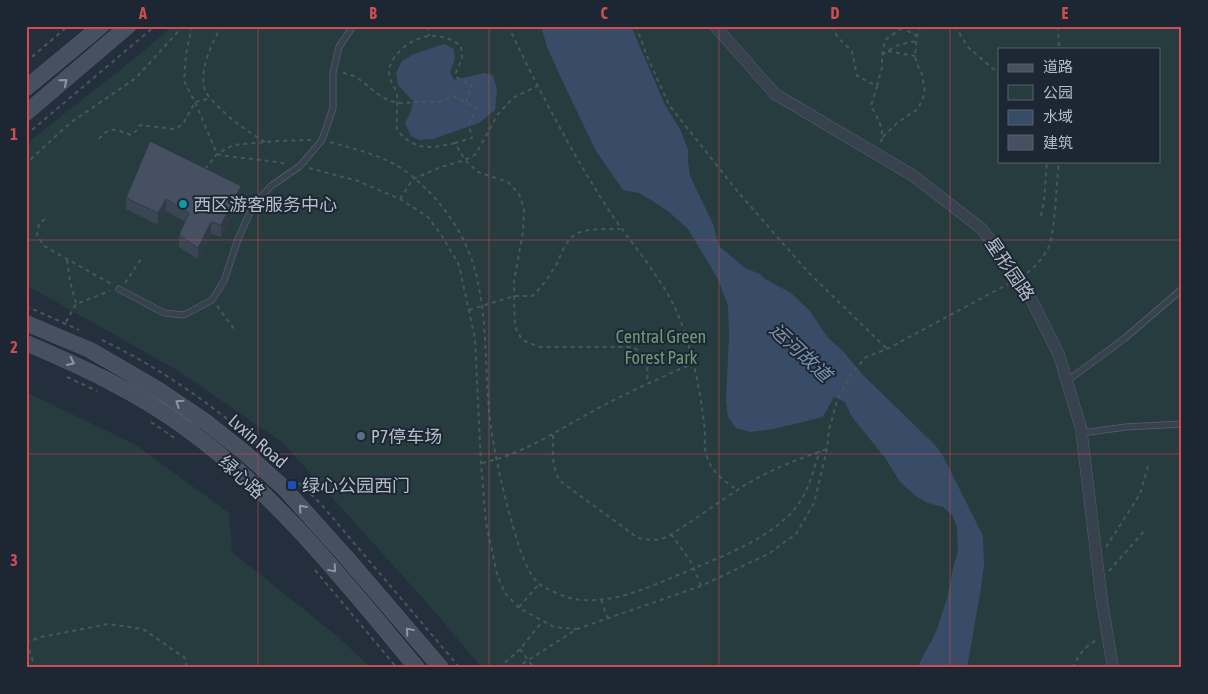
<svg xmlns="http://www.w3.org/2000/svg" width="1208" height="694" viewBox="0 0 1208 694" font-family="'Asap Condensed','Noto Sans SC',sans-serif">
<rect width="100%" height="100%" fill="#242f3e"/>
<path fill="#263c3f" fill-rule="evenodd" d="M 172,26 L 1182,26 L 1182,668 L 482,668 L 427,603 L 283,443 L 177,370 L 26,285 L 26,144 L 144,51 ZM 999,49 L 1159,49 L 1159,161 L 999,161 Z
M 26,392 L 136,445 L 229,513 L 232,552 L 337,636 L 371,668 L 26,668 Z"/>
<path fill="#394c67" d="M 541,26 L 631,26 L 665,105 L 681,131 L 688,150 L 688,160 L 690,176 L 713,224 L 719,246 L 745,268 L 760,274 L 765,279 L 791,293 L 810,311 L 828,338 L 841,349 L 863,375 L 936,446 L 943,456 L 983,536 L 984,565 L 981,588 L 967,668 L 917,668 L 936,632 L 947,599 L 953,568 L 958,551 L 957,527 L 952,515 L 943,507 L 928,503 L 917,497 L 900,482 L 886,459 L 852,417 L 845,402 L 834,397 L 823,417 L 774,429 L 750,432 L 736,428 L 728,417 L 726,401 L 729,336 L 728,306 L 718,279 L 688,229 L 669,212 L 651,200 L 639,193 L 623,190 L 596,151 L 561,78 L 547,47 Z
M 444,44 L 454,49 L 455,59 L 450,72 L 454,80 L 484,73 L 493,75 L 497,90 L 495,110 L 479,123 L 433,139 L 419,140 L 411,136 L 405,123 L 411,111 L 413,101 L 398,85 L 396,73 L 402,61 L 414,54 Z"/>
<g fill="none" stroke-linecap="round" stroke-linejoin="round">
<defs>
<path id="lane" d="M 119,289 L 164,313 L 184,315 L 212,300 L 224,281 L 238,239 L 253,206 L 271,186 L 300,166 L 322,140 L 333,108 L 333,72 L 339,47 L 353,26
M 1067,381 L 1125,338 L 1182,289
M 1082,433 L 1126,427 L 1182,424"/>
<path id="street" d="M 715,26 L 775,94 L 912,175 L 982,229 L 1025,287 L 1059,355 L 1081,428 L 1102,602 L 1113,668"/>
<path id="secondary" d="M 26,88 L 101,26
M 26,113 L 128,26
M 26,323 L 90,350 L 157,389 L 206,422 L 245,453 L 284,488 L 346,557 L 441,668
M 26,343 C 80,366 135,391 183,426 C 275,492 345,582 417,668"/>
</defs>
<use href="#lane" stroke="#565f6c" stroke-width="7"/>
<use href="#street" stroke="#565f6c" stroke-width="12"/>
<use href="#secondary" stroke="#565f6c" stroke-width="16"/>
<path stroke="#44595c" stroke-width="2" stroke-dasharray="4 4" stroke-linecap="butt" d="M 192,26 L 186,54 L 184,81 L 195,102 L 217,154 C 241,159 264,159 287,164
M 222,26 C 212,41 197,75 206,92 C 207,95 211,99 213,101 C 229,119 246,130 265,142
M 427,26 L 429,36
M 508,26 C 538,88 569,148 606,206 C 630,243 662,276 679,317 C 692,351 700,387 704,424 C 706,434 703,448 707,457 C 712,473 725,481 737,490
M 636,26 L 647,56 L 669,105 L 738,192 L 808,272 L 887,349
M 832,26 L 838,38 L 852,51 L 857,76 L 877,86 L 871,106 C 877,117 885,129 881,142
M 892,26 L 902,28 L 917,36
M 955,26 L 968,47 L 999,74
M 1058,26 L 1059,49
M 888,51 L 915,56
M 882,55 L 885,40 L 902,28 L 902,26
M 26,62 L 68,26
M 343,73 C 361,75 371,92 386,99 C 404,108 420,98 437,103 L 453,96 L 476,108 L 469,125 L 472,138 L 455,143 L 465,160 L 478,172 L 508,182 L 519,194 L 524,209 L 523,232 L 514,281 L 514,296 L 515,327 L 522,340 L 540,347 L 633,347 C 649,359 648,364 647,383
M 877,86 L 882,67 L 882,55 L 895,46 L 916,41
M 26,135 L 155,26
M 883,137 L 898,122 L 918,109 L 925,93 L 922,74 L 917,64 L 915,56 L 917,36 L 921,26
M 99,139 C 110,125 116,130 131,135 L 136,131 L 140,125 L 175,129 L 183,124 L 195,102 L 211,98
M 330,142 C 351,148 373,153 392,163 C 421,178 449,211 463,239 C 489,290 484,356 489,411 C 493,449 502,487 512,523 C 517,541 525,570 538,583 C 543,588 567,598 574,599 C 614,605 648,587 683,573 C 722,556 778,537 801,500 C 810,486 814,467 820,451
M 455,143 C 430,149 415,151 397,130 C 396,118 398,106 397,95 C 395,84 386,80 390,66 C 393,57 398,53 404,47 C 422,33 443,32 461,46 L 462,59 L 456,72 L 456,77 L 472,85 L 466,102
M 26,166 L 32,158 L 70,123 L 136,78 L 183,26
M 309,168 L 358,181 L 400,199 L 428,217 L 442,236 L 459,265 L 475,339 L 481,464 L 486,523 L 497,574 L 505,593 L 519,608 L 554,627 L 577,629
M 205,169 L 217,154 L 233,145 L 278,141 L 311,140
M 400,199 L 413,179 L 441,167 L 465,160 L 476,154 L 498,114 L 513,98 L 537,86
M 1041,216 L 1044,201 L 1047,161
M 45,219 L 39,224 L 37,235 L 44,246 L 113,285
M 67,260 L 70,281 L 76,304
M 1027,273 C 1036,266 1045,256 1049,246 C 1056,224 1056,185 1059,161
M 125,283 L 143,256
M 26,306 L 79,330
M 217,306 L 234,329
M 469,310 L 514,296 L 532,296 C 542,287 549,277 556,265 C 562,254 565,239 578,233 C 590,228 607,229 620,229
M 66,322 L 76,304 L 110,291
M 102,340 C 167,371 227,415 279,464
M 67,377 L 97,391
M 151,422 L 176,439
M 553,435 C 553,452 551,466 560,481 L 638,538 C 645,539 653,541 661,539 C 668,537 675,532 681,528 C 700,516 717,503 736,491 C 764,472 795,460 827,449
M 482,463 C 523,454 557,431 593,411 C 626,393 660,378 694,363
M 299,483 L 321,504 L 460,668
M 671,534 L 691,562 L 701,586
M 1106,547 L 1140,494 L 1149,463
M 315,570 L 397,668
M 1109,571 L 1146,529
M 601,600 L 608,619
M 519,607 L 539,584
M 27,642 L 35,668
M 26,643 L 41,637 L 108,624 L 143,629 L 185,658 L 187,668
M 520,649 L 534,668
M 499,668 L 520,649 L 542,622
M 516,668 L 577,629 L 701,586 L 768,554 L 796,534 L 814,503 L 827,449 L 829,430 L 837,401 L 851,374 L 866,357 L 887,349 L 1008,284
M 1073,668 C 1078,655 1084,647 1097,640"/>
<use href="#lane" stroke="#38414e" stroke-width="5.5"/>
<use href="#street" stroke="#38414e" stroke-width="11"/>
<use href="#secondary" stroke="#465061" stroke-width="15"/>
</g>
<path fill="#3b4654" d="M 126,198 L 241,198 L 221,237 L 211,234 L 198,259 L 179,247 L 179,235 L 185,222 L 166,211 L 158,225 L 126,209 Z"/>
<path fill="#303945" d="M 241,186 L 241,198 L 221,237 L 221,225 Z
M 166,199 L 166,211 L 158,225 L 158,213 Z
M 211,222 L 211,234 L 198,259 L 198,248 Z"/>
<path fill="#455162" stroke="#303945" d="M 150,141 L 241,186 L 221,225 L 211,222 L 198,248 L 179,235 L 189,213 L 166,199 L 158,213 L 126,198 Z"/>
<defs><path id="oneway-chevron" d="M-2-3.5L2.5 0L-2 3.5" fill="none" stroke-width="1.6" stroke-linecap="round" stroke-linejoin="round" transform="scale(1.25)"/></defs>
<g stroke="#8e96a5">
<use href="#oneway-chevron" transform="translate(64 82) rotate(-40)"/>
<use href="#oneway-chevron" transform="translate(71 362) rotate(25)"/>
<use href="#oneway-chevron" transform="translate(179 403) rotate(-146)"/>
<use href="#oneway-chevron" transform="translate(302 508) rotate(-132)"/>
<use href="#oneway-chevron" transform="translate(333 569) rotate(50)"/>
<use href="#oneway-chevron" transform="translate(409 631) rotate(-130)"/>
</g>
<path fill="none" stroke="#ce4d50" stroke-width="1" stroke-opacity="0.55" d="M 258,26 L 258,668M 489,26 L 489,668M 719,26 L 719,668M 950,26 L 950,668M 26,240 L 1182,240M 26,454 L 1182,454"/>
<circle fill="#0f9aa8" stroke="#1d2633" stroke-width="2" cx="183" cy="204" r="5"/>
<circle fill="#5c6f8a" stroke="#1d2633" stroke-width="2" cx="361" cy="436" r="5"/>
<rect fill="#1a4fb4" stroke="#1d2633" stroke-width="2" x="287" y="480" width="10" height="10" rx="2.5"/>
<g text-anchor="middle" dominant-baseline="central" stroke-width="4" stroke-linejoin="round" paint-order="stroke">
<g font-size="18" fill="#b4bcc9" stroke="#1d2633" text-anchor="start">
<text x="193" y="204">西区游客服务中心</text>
<text x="371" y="436">P7停车场</text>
<text x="302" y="485">绿心公园西门</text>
</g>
<g font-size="18" fill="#b4bcc9" stroke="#1d2633">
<text transform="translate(1010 269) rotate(56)">星形园路</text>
<text transform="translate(258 441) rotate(41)">Lvxin Road</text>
<text transform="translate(242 477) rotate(42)">绿心路</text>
</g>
<g font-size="18" fill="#6b9a76" stroke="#1d2633">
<text x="661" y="336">Central Green<tspan x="661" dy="21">Forest Park</tspan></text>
</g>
<g font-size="19" font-style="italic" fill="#7c92b1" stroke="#1d2633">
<text transform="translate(801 352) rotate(43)">运河故道</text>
</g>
</g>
<rect width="1208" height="694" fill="none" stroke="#1d2633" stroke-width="55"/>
<rect x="998" y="48" width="162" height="115" fill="#1d2633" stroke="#59626f"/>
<rect x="1008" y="64" width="25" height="8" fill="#465061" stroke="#59626f"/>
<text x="1043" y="72" font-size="15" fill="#b4bcc9">道路</text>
<rect x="1008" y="85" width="25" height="15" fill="#263c3f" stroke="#59626f"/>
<text x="1043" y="98" font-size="15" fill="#b4bcc9">公园</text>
<rect x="1008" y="110" width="25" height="15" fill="#394c67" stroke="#59626f"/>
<text x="1043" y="122" font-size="15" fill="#b4bcc9">水域</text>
<rect x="1008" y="135" width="25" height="15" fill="#455162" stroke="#59626f"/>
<text x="1043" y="148" font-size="15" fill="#b4bcc9">建筑</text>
<rect x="28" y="28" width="1152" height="638" fill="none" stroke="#ce4d50" stroke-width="2"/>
<g font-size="16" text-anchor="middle" font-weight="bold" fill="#ce4d50">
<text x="143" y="19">A</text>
<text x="373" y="19">B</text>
<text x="604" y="19">C</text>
<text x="835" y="19">D</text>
<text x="1065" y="19">E</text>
<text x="14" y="140">1</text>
<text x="14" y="353">2</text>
<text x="14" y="566">3</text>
</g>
</svg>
